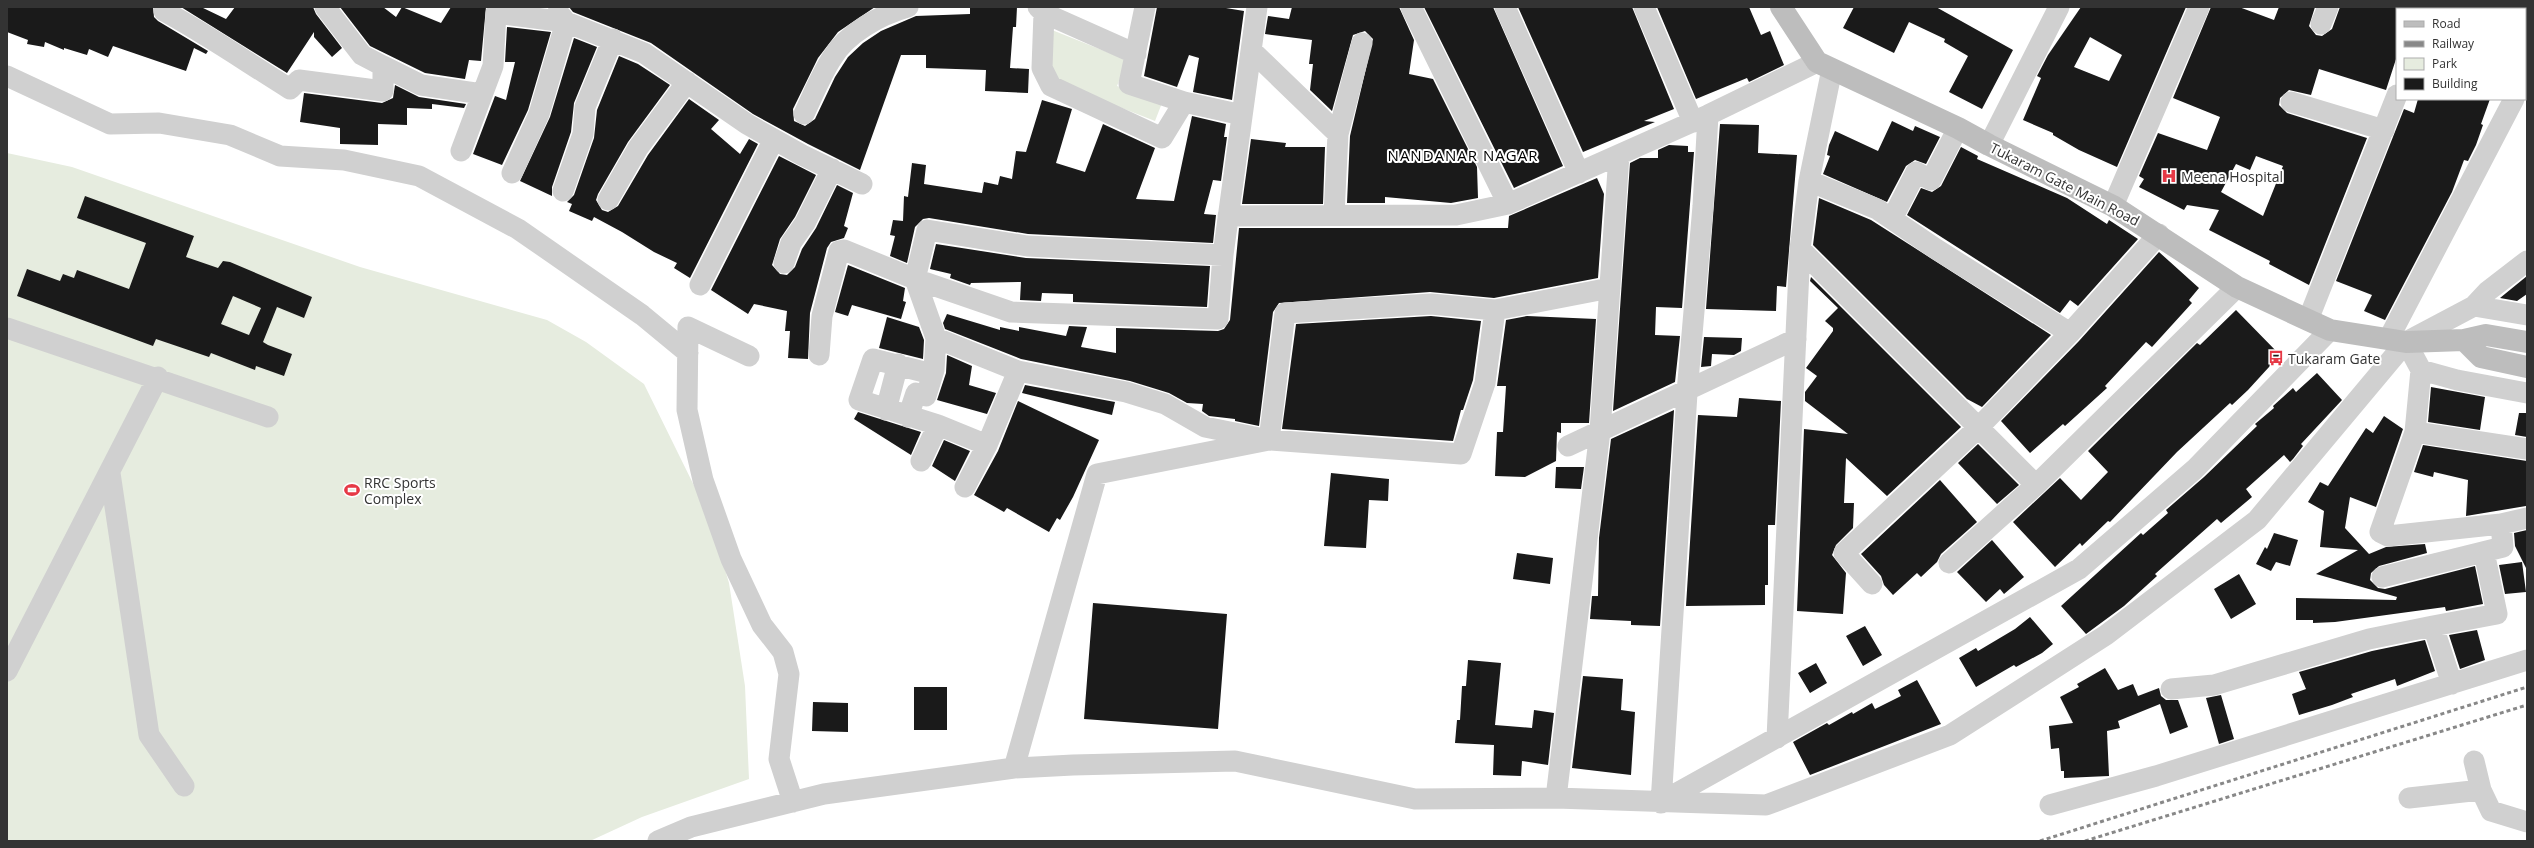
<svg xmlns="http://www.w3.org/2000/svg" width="2534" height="848" viewBox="0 0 2534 848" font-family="'Open Sans',sans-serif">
<rect width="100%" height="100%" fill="#fff"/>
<path fill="#e6ecdf" d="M 1052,30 L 1127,60 L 1117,86 L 1162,103 L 1155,121 L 1058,83 L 1047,65 Z
M 7,153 L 72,167 L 360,267 L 547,320 L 586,342 L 644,384 L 709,516 L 729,583 L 745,686 L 749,779 L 642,817 L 590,841 L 7,841 Z"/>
<path fill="#1a1a1a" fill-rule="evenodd" d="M 7,7 L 153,7 L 154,17 L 158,21 L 208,51 L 206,54 L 194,48 L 186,71 L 113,46 L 108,57 L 89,49 L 87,55 L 64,48 L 64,50 L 45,42 L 44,47 L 27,44 L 28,40 L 7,32 Z
M 181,7 L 201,7 L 226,19 L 235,7 L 313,7 L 316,14 L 342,48 L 332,57 L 314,37 L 314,32 L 287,73 Z
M 340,7 L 383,7 L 396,17 L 402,7 L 441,23 L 451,7 L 486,7 L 481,61 L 469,60 L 465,79 L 425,73 L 370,46 Z
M 569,7 L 875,7 L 838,32 L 818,58 L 793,109 L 794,121 L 805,126 L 815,119 L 835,77 L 848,57 L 863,43 L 881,31 L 916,16 L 970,14 L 970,7 L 1017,7 L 1016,27 L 1013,27 L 1010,68 L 1029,69 L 1028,93 L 985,91 L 986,70 L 926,68 L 926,55 L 901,55 L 860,170 L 808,144 L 753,114 L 651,43 L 573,12 Z
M 1157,7 L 1220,7 L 1244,11 L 1232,100 L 1193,92 L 1199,58 L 1189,55 L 1177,87 L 1144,76 Z
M 1292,7 L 1399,7 L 1414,40 L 1409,74 L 1433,79 L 1477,167 L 1478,198 L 1451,203 L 1385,197 L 1385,203 L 1347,203 L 1350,136 L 1373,39 L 1365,31 L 1353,35 L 1332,111 L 1310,90 L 1313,64 L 1309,64 L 1312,40 L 1265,34 L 1268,16 L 1289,19 Z
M 1424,7 L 1493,7 L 1563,166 L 1514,188 Z
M 1518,7 L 1632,7 L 1674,109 L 1644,121 L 1655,122 L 1583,152 Z
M 1657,7 L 1749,7 L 1761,35 L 1770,31 L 1784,65 L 1749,82 L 1747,78 L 1696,99 Z
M 1854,7 L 1936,7 L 2013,50 L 1982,109 L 1949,92 L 1968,56 L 1944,42 L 1945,39 L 1909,22 L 1894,53 L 1843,28 Z
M 2081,7 L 2186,7 L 2117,167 L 2079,150 L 2053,135 L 2053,133 L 2023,120 L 2041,78 L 2037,76 L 2048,55 ZM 2090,37 L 2122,55 L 2109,81 L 2074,67 Z
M 2211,7 L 2239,7 L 2274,20 L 2279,7 L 2315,7 L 2309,26 L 2316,35 L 2322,36 L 2332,29 L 2340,7 L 2397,7 L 2397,56 L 2386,90 L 2319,69 L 2311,95 L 2289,90 L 2280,98 L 2279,105 L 2287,113 L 2367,138 L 2309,285 L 2269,264 L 2270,261 L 2209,230 L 2219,210 L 2187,205 L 2184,210 L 2139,187 L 2144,179 L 2139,176 L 2158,133 L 2207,150 L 2220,117 L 2173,98 ZM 2256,156 L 2283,166 L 2263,216 L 2221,192 L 2236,164 L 2250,170 Z
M 507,27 L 551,32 L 528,110 L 502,165 L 473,154 L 495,96 L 506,100 L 515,62 L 505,62 Z
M 574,38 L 597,47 L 574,103 L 571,132 L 552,187 L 552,196 L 520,181 L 550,117 Z
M 619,56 L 638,64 L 670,85 L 628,142 L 598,194 L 596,200 L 602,210 L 608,212 L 618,206 L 648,155 L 689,99 L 719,120 L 711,129 L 740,154 L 749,139 L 758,144 L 690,278 L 674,268 L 677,263 L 654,252 L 622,232 L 594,217 L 592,221 L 569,211 L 572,204 L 567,202 L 574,195 L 594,138 L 597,110 Z
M 395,85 L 419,97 L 466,104 L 464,108 L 432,104 L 432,109 L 407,108 L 407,125 L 378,124 L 378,145 L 340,144 L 340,128 L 300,122 L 304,93 L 382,103 L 393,98 Z
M 2418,99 L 2490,99 L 2481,124 L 2483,125 L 2476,145 L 2468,161 L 2464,160 L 2452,192 L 2385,320 L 2364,311 L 2372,295 L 2336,281 L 2404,109 L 2414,113 Z
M 1042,100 L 1072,109 L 1056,163 L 1085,172 L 1103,124 L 1155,148 L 1136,199 L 1174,201 L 1192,116 L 1226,124 L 1224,137 L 1227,137 L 1221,181 L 1213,180 L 1204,214 L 1216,215 L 1213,243 L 1028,234 L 929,218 L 923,219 L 915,227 L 907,263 L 890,256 L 895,236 L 890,235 L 893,220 L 903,221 L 904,196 L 908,197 L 912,163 L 926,165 L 924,184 L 982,193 L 984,182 L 998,185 L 1000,176 L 1012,179 L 1016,151 L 1026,152 Z
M 1892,121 L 1913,131 L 1915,126 L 1940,137 L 1926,164 L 1915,160 L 1906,166 L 1887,202 L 1823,174 L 1830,156 L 1827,155 L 1829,145 L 1835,131 L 1878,151 Z
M 1720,124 L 1759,125 L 1758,153 L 1797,155 L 1786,287 L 1777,286 L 1776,311 L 1706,309 Z
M 1251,139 L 1286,143 L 1285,147 L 1325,147 L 1323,204 L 1242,204 Z
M 1669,145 L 1688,146 L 1688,152 L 1694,152 L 1682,308 L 1656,307 L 1655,335 L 1680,336 L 1675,382 L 1613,411 L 1630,163 L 1640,158 L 1658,158 L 1658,150 Z
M 1961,147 L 1978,156 L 1977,159 L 2067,198 L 2107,224 L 2109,220 L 2138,239 L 2078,306 L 2070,300 L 2060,313 L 1907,215 L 1921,188 L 1932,192 L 1941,186 Z
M 779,156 L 816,175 L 795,217 L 780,239 L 772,265 L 780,274 L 787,275 L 795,267 L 802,249 L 816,228 L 837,185 L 853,193 L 844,226 L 848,228 L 844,238 L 831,242 L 827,248 L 810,313 L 808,359 L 788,358 L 790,331 L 785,331 L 787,311 L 754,304 L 748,314 L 711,290 Z
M 1597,178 L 1604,194 L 1598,278 L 1494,298 L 1430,292 L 1279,303 L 1273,312 L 1259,426 L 1235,421 L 1235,419 L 1209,416 L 1202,411 L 1203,404 L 1187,403 L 1169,393 L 1130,381 L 1021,359 L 945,329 L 943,323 L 947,314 L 1000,330 L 1000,327 L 1019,331 L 1019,327 L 1066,336 L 1069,326 L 1087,327 L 1081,347 L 1116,353 L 1116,328 L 1218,331 L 1224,329 L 1230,320 L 1239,228 L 1508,228 L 1509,216 Z
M 85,196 L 194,236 L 186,257 L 218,268 L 223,261 L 230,262 L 312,297 L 304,318 L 277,307 L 263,342 L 268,345 L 292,354 L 284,376 L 256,366 L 255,370 L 211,353 L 209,357 L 156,339 L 153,346 L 17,296 L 27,269 L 60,281 L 63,274 L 74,278 L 77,270 L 129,289 L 146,243 L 77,218 ZM 233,296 L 261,308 L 249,335 L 221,324 Z
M 1819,198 L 1871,220 L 2051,335 L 1982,407 L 1967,399 L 1813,245 Z
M 936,244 L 1026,258 L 1210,266 L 1207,307 L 1073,302 L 1073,294 L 1042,293 L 1041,301 L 1020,300 L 1021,282 L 971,283 L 970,285 L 950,278 L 951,274 L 930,269 Z
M 2159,252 L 2199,288 L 2189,300 L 2192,303 L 2152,347 L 2146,342 L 2105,386 L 2107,388 L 2065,426 L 2063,424 L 2030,453 L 2001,421 L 2079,341 Z
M 848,265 L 905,288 L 903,301 L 906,302 L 901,319 L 852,305 L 848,316 L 835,312 Z
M 2527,276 L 2527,294 L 2517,301 L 2500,298 Z
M 1811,277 L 1961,427 L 1887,496 L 1846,458 L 1844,503 L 1854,503 L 1853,528 L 1836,545 L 1832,555 L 1846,573 L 1843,614 L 1797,611 L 1804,429 L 1848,434 L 1805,401 L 1805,392 L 1817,376 L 1806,368 L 1833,331 L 1833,328 L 1825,321 L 1838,308 L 1810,281 Z
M 2236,310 L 2280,355 L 2248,390 L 2232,405 L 2230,403 L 2177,452 L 2110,522 L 2108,521 L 2082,546 L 2080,543 L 2055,567 L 2013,522 L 2060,478 L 2081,500 L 2108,472 L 2088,451 L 2197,343 L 2200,345 Z
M 1431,316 L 1481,321 L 1473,380 L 1463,410 L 1461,410 L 1453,441 L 1282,429 L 1296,324 Z
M 1527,316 L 1596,319 L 1589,423 L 1561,423 L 1561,433 L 1557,432 L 1556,461 L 1525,477 L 1495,476 L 1497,432 L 1503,432 L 1506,386 L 1497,386 L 1506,320 Z
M 887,317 L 919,327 L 924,340 L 923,359 L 879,348 Z
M 1704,337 L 1742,338 L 1741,351 L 1734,355 L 1712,354 L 1711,366 L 1701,367 Z
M 947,355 L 972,366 L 969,385 L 996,393 L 987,414 L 937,400 L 946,373 Z
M 2317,373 L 2342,400 L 2301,444 L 2303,446 L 2293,459 L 2290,462 L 2284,455 L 2246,489 L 2252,497 L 2221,523 L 2217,519 L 2155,574 L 2157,576 L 2124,606 L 2086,634 L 2061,606 L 2141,533 L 2143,535 L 2168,513 L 2166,510 L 2204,477 L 2257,426 L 2255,424 L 2274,408 L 2273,406 L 2293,388 L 2296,392 Z
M 1025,385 L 1115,402 L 1112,415 L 1022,393 Z
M 2431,387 L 2485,397 L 2480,430 L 2428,422 Z
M 1739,398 L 1781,401 L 1775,525 L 1768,525 L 1768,585 L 1765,585 L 1765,605 L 1686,606 L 1698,415 L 1737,417 Z
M 1018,401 L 1099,440 L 1073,497 L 1060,520 L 1057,518 L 1049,532 L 1007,508 L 1004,512 L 974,495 L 998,451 Z
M 1674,410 L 1660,626 L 1631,625 L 1631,621 L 1590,619 L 1592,596 L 1598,596 L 1599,538 L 1611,439 Z
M 858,412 L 921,432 L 911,455 L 854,419 Z
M 2519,413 L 2527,413 L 2527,437 L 2515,435 Z
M 2384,416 L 2403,429 L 2376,507 L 2350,497 L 2345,528 L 2369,554 L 2386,547 L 2425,544 L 2427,553 L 2379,566 L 2371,573 L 2370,580 L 2378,588 L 2385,589 L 2475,566 L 2483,604 L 2446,611 L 2445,607 L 2335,622 L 2313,623 L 2313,620 L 2296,620 L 2296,598 L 2396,600 L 2397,597 L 2316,574 L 2358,550 L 2320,547 L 2324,511 L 2308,502 L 2320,482 L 2328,486 L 2366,428 L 2373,433 Z
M 944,440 L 970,451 L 955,481 L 932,466 Z
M 1978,444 L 2019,485 L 1997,504 L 1958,463 Z
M 2423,445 L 2527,461 L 2526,506 L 2466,516 L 2468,480 L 2434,472 L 2433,477 L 2414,472 Z
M 1556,467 L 1584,467 L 1581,489 L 1555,488 Z
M 1331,473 L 1389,479 L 1388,501 L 1369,500 L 1366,548 L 1324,546 Z
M 1940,480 L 1977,522 L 1941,554 L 1937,562 L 1921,577 L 1917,573 L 1893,595 L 1884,585 L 1881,576 L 1861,554 Z
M 2527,530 L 2527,570 L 2515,546 L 2514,533 Z
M 2274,533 L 2298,540 L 2290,566 L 2276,562 L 2271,571 L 2256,564 L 2265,547 L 2267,549 Z
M 1992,540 L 2024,577 L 2004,594 L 2000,589 L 1986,602 L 1957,572 Z
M 1517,553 L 1553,558 L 1550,584 L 1513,579 Z
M 2522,562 L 2526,592 L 2505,594 L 2499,565 Z
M 2239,574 L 2256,604 L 2231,619 L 2214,589 Z
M 1093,603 L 1227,614 L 1218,729 L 1084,719 Z
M 2030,617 L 2053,644 L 2042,653 L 2016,667 L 2014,665 L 1976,687 L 1959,658 L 1976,648 L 1978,651 L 2015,629 Z
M 1865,626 L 1882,655 L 1863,666 L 1846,636 Z
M 2477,630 L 2485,660 L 2460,669 L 2449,635 Z
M 2425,640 L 2435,671 L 2397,686 L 2395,679 L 2351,694 L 2353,697 L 2332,705 L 2299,715 L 2292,694 L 2306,689 L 2299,672 L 2372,651 Z
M 1468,660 L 1501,663 L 1495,725 L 1532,728 L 1534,710 L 1554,713 L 1548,765 L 1522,761 L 1521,776 L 1493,775 L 1494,745 L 1455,743 L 1457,720 L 1460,720 L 1462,686 L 1466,686 Z
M 1816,663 L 1827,683 L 1810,693 L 1798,673 Z
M 2105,668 L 2118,690 L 2133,684 L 2138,696 L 2159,688 L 2161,696 L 2166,700 L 2178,700 L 2188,727 L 2170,734 L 2160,704 L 2118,721 L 2120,728 L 2107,731 L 2109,776 L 2064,778 L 2064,771 L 2061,771 L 2059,748 L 2051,749 L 2049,726 L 2073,723 L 2060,697 L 2079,687 L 2077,684 Z
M 1583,676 L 1623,679 L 1621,710 L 1635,712 L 1631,775 L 1572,768 Z
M 1917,680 L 1941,724 L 1810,775 L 1793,742 L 1827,723 L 1829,725 L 1852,712 L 1853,714 L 1872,703 L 1875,709 L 1901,696 L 1898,690 Z
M 914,687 L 947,687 L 947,730 L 914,730 Z
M 2221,695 L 2234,739 L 2219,744 L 2206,698 Z
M 813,702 L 848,703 L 848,732 L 812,731 Z"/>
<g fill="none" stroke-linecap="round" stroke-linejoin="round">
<path stroke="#d0d0d0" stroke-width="21" d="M 166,7 L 164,11 C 208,35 248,63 290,89 L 299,80 L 383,91 L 383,66 L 421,85 L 482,94
M 325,7 L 362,55 L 383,66
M 1038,7 L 1044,13 L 1136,54
M 1145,7 L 1129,84 L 1184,102 L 1242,115
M 1411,7 L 1508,204
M 1505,7 L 1579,173
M 1644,7 L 1693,122
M 2429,9 L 2430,7
M 1044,13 L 1042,68 L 1051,86 L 1162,138 L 1184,102
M 2321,24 L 2328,7
M 1251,50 L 1338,134 L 1334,215
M 7,76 L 110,124 L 159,123 L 230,135 L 280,156 L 344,160 L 419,176 L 518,229 L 642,315 L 688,353
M 2525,77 L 2527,73
M 2291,102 L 2384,130
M 804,114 C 813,95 821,75 832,58 C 847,33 880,15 908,7
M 1338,134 L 1362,43
M 1989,145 L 2059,7
M 461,151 L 493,66 L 496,13 L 566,22 L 644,53 L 747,124 L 802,155 L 862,184
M 512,173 L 539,114 L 566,22 L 558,12
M 1809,181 L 1877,209 L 1936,249 L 2070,333
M 563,191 L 583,134 L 585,107 L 613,39
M 608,200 L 638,148 L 687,82
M 2113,206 L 2199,7
M 1228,216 L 1456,215 L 1508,204 L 1708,115 L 1817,62
M 1892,219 L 1916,172 L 1931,180 L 1958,128
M 1800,249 L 2036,485
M 784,263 L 791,243 L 805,223 L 832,169
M 700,285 L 774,139
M 2474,306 L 2488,291 L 2527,261
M 2308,320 L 2397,95
M 7,328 L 268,417
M 936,338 L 1018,371 L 1126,392 L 1165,404 L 1205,427 L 1269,440 L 1461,454 L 1485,383 L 1495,310 L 1610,288
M 2389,338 L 2514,99
M 2406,342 L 2421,370 L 2415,432 L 2380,532 L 2388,536 L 2501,524 L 2527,518
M 819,355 L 822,316 L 839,251 L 844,250 L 915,279 L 1011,312 L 1218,319 L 1223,255 L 1257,7
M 749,356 L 688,327 L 687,410 L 703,480 L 731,559 L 762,625 L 783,652 L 789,674 L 779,759 L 793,802
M 2421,370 L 2457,380 L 2527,393
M 932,374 L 873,359 L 859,400 L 938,425 L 987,445
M 886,410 L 898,364
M 908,417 L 916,393 L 926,396 L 934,370 L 936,338 L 915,279 L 927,230 L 1027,246 L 1223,255
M 2415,432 L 2527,449
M 1568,446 L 1796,339
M 921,461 L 938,425
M 110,473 L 149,735 L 184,786
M 965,487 L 987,445 L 1018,371
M 1949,563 L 2036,485 L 2237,287
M 2382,577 L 2503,547 L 2501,524
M 1872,584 L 1844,553 L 1979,427 L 2070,333 L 2159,234
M 7,671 L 158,377
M 2452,684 L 2433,626 L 2497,614 L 2484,552
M 2171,689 L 2214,685 L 2369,639 L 2433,626
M 1777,738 L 1800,249 L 1809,181 L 1832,69
M 2474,761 L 2481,790 L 2491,811 L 2527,822
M 1014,768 L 1097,474 L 1269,440 L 1285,313 L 1431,304 L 1495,310
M 1556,798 L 1600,431 L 1619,155
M 2409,798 L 2481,790
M 1661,802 L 2079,569 L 2195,469 L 2330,330
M 1661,803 L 1687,393 L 1703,206 L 1708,115
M 2050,805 L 2156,776 L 2527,660
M 658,841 L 691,827 L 824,794 L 1014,768 L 1073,765 L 1235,761 L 1415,799 L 1556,798 L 1766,805 L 1950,735 L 2106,635 L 2257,520 L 2406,342 L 2474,306 L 2527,315"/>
<path stroke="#bdbdbd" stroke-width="22" d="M 1781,7 L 1817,62 L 1958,128 L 1989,145 L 2113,206 L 2237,287 L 2308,320 L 2330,330 L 2406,342 L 2464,340 L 2486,335 L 2527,342
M 2464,340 L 2481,357 L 2527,367"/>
<path stroke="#888" stroke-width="3" stroke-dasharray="4 3" stroke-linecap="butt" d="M 2040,841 L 2527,687
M 2085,841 L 2527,705"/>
</g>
<defs>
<symbol id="hospital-bare" viewBox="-9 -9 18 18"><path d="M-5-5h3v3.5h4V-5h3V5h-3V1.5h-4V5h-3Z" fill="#e63946" stroke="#fff" stroke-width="2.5" paint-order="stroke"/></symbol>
<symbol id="bus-bare" viewBox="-9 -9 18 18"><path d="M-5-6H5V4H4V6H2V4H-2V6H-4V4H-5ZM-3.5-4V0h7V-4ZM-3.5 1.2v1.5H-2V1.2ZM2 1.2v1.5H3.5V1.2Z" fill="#e63946" stroke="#fff" stroke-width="2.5" paint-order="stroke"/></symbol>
<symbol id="stadium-bare" viewBox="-9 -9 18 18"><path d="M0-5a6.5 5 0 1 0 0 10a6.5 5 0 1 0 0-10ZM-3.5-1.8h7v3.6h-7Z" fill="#e63946" stroke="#fff" stroke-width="2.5" paint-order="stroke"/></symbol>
</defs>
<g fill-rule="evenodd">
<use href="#hospital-bare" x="2158" y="165" width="22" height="22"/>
<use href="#bus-bare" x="2265" y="347" width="22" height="22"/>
<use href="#stadium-bare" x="341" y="479" width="22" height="22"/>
</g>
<g text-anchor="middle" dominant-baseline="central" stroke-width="4" stroke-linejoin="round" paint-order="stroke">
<g font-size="14" fill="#333" stroke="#fff" text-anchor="start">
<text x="2181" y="176">Meena Hospital</text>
<text x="2288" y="358">Tukaram Gate</text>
<text x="364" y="482">RRC Sports<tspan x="364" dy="16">Complex</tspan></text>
</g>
<g font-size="14" fill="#333" stroke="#fff">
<text transform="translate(2065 184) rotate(27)">Tukaram Gate Main Road</text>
</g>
<g font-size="15" letter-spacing="1" fill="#000" stroke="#fff">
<text x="1463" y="155">NANDANAR NAGAR</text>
</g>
</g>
<rect width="2534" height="848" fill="none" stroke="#333333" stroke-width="16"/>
<rect x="2396" y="8" width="130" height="92" fill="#ffffff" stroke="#adadad"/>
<rect x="2404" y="21" width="20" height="6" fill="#bdbdbd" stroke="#adadad"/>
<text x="2432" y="28" font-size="12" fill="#333333">Road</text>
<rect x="2404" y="41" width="20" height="6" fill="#888888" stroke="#adadad"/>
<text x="2432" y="48" font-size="12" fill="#333333">Railway</text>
<rect x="2404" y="58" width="20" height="12" fill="#e6ecdf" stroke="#adadad"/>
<text x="2432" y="68" font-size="12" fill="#333333">Park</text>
<rect x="2404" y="78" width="20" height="12" fill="#1a1a1a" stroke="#adadad"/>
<text x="2432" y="88" font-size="12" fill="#333333">Building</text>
</svg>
